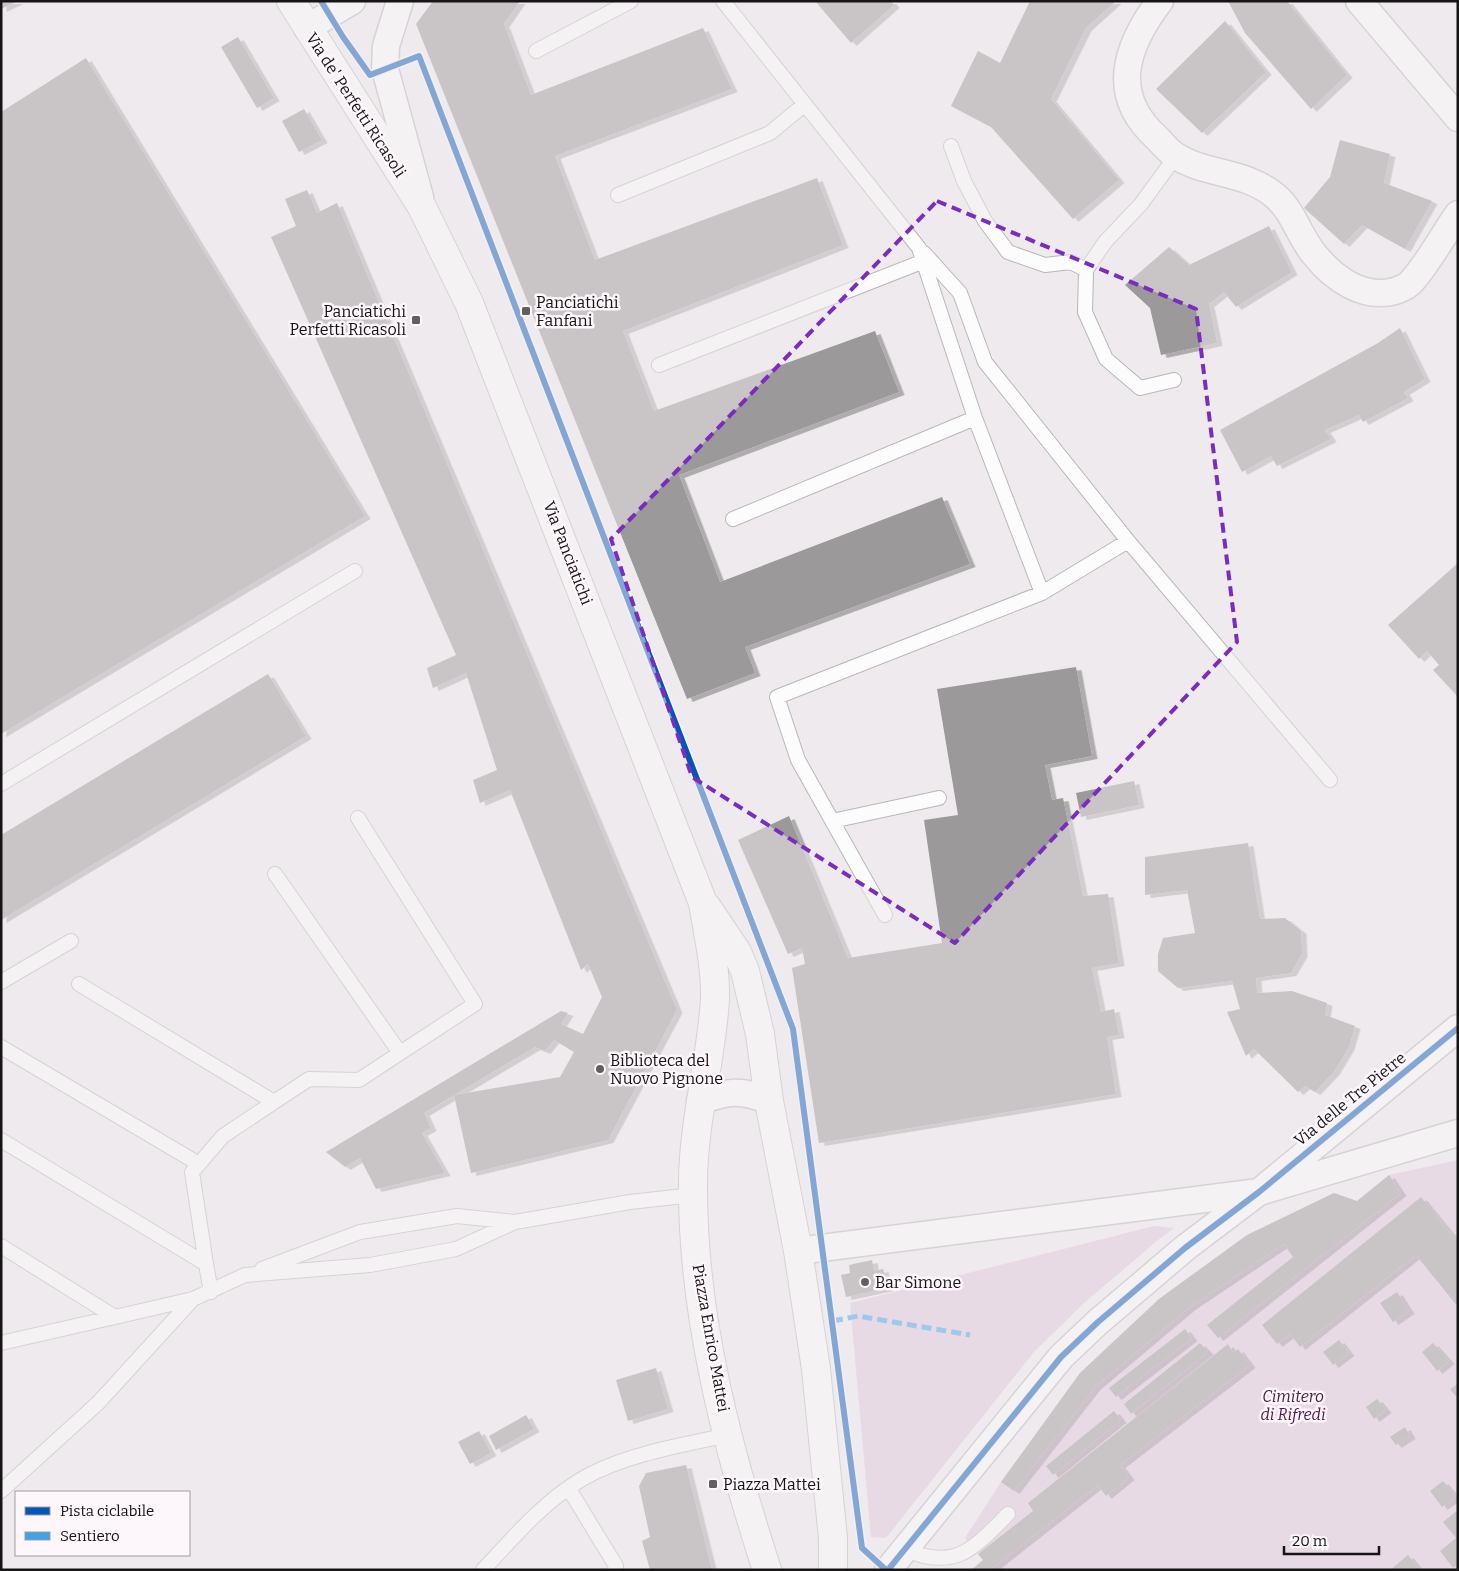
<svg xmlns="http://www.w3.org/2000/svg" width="1459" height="1571" viewBox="0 0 1459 1571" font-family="Bitter,serif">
<defs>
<filter id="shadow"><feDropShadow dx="5.5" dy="3" stdDeviation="0" flood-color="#0004"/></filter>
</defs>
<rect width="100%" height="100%" fill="#eeeaed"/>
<path fill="#e0c8da" d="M 1458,1160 L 1458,1570 L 970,1570 L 983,1560 L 965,1538 L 1001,1482 L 1080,1373 L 1159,1299 L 1247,1235 L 1334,1193 L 1357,1201 L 1389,1175 Z
M 1154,1226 L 1174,1228 L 1158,1240 L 1084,1303 L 1034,1352 L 886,1538 L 871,1537 L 850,1303 Z"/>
<path fill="#9c999a" filter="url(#shadow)" d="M 1,1 L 18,1 L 1,9 Z
M 433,1 L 520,1 L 504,24 L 531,95 L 703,28 L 732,89 L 555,156 L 595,260 L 817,178 L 843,245 L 623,331 L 654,411 L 875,331 L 899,392 L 679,475 L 720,582 L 942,497 L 970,564 L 745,647 L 755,673 L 687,699 L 416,24 Z
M 815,1 L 891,1 L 894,5 L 851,43 Z
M 1030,1 L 1116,1 L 1086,28 L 1051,99 L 1119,180 L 1073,219 L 991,127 L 951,106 L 978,51 L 1000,63 Z
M 1228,1 L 1287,1 L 1347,75 L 1311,109 L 1245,33 Z
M 1225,21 L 1266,72 L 1202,133 L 1156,89 Z
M 238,37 L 274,98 L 257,108 L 221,47 Z
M 86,58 L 365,516 L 1,734 L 1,112 Z
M 304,109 L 322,140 L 299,152 L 282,121 Z
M 1340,140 L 1390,154 L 1384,183 L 1432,201 L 1405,249 L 1362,225 L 1344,244 L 1304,208 L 1330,177 Z
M 307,190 L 317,213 L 337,203 L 677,1010 L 608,1140 L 471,1173 L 454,1095 L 560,1077 L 574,1052 L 554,1040 L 545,1051 L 535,1047 L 424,1113 L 431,1128 L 422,1133 L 445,1173 L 376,1189 L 360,1158 L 345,1167 L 326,1152 L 561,1011 L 568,1013 L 561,1024 L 583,1034 L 602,997 L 588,964 L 581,970 L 510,790 L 480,803 L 473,780 L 497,770 L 466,673 L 433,688 L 427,668 L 456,655 L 271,237 L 296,226 L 285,199 Z
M 1269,226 L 1292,272 L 1236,307 L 1224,292 L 1209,304 L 1217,343 L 1161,355 L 1150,308 L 1125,285 L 1169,247 L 1189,265 Z
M 1400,328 L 1425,379 L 1404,392 L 1408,398 L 1363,422 L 1359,415 L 1325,430 L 1331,439 L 1277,466 L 1271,456 L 1242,472 L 1220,430 L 1378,343 Z
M 1458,563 L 1458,697 L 1433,670 L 1439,665 L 1427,651 L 1419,659 L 1388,625 Z
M 1076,667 L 1092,756 L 1045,765 L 1052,800 L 1063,798 L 1083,896 L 1108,894 L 1119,963 L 1092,968 L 1101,1012 L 1114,1009 L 1119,1035 L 1107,1037 L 1116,1094 L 819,1143 L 792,968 L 805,964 L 802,948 L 788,954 L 738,840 L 789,816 L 848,958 L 942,943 L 924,820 L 958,815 L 937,689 Z
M 268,674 L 306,736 L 1,920 L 1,835 Z
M 1134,781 L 1139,805 L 1081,817 L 1076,793 Z
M 1248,843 L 1260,919 L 1285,918 L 1301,931 L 1302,954 L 1291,973 L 1256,978 L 1257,993 L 1292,991 L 1327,1003 L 1325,1015 L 1355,1026 L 1349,1047 L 1334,1072 L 1315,1092 L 1305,1086 L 1298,1092 L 1254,1049 L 1246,1056 L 1227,1012 L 1240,1009 L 1232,981 L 1178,988 L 1158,971 L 1158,954 L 1163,938 L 1195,933 L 1187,890 L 1145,895 L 1145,857 Z
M 1389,1175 L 1401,1193 L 1218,1338 L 1207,1325 L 1293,1257 L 1284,1244 L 1190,1307 L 1095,1387 L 1014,1491 L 1001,1482 L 1080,1373 L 1159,1299 L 1247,1235 L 1334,1193 L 1357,1201 Z
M 1421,1197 L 1458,1242 L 1458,1307 L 1416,1255 L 1300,1347 L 1290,1334 L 1277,1344 L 1262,1325 Z
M 872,1260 L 874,1271 L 883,1269 L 888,1288 L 846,1297 L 841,1275 L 850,1273 L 849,1265 Z
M 1397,1292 L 1409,1311 L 1393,1322 L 1380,1303 Z
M 1185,1329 L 1192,1338 L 1116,1397 L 1109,1388 Z
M 1339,1340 L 1349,1353 L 1333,1365 L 1323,1352 Z
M 1200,1343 L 1208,1352 L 1131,1414 L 1124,1404 Z
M 1433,1343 L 1449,1361 L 1437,1371 L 1422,1352 Z
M 1228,1344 L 1233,1353 L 1238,1349 L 1250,1365 L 1120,1465 L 1129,1477 L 1106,1496 L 1098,1485 L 990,1570 L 972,1570 L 983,1560 L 978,1554 L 1033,1511 L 1028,1503 Z
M 656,1368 L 668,1409 L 628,1421 L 616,1380 Z
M 1458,1384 L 1458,1399 L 1450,1389 Z
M 1377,1399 L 1386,1410 L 1374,1419 L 1366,1407 Z
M 1114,1411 L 1121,1420 L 1053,1475 L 1046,1466 Z
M 526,1415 L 534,1429 L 496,1450 L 489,1436 Z
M 1405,1427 L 1410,1436 L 1396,1445 L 1390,1437 Z
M 479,1431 L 491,1453 L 470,1464 L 458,1442 Z
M 686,1465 L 712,1570 L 650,1570 L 642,1541 L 650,1537 L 639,1486 L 646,1473 Z
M 1443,1481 L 1456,1497 L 1442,1507 L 1430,1491 Z
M 1458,1510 L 1458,1564 L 1453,1568 L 1440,1551 L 1456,1538 L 1443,1522 Z
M 1408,1555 L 1420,1570 L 1390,1570 Z"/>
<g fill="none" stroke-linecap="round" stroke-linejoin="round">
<defs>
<path id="lane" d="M 723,1 L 919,248 L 975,418 L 1042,593 L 777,697 L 798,760 L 885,915
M 536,51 L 631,1
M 951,146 L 964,181 L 985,221 L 1008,252 L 1045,265 L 1071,262 L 1086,270
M 618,195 L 770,133 L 805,104
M 924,253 L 960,293 L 985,362 L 1128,541 L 1042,593
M 659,365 L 924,261
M 1174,380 L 1140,388 L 1106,359 L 1085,312 L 1086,270 L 1105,242 L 1141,204 L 1176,156
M 733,519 L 975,418
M 1128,541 L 1330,780
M 1,784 L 355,571
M 832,821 L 939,798
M 275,874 L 400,1053 L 475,1004 L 358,818
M 1,982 L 71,941
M 79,984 L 274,1102 L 309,1079 L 359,1080 L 400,1053
M 1,1047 L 199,1164 L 223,1136 L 274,1102
M 1,1140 L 206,1264 L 192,1172 L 199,1164
M 1,1246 L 115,1317 L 193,1299 L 245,1275 L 370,1265 L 456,1249 L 515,1222 L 630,1202 L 693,1195
M 206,1264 L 211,1292
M 262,1269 L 360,1232 L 457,1216 L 515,1222
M 1,1343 L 115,1317
M 569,1489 L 616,1566 L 615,1570
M 1,1491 L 98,1403 L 193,1299
M 906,1550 C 956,1571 974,1548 1008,1514
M 483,1570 C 513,1538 543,1502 582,1479 C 623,1455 682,1445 729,1435"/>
<path id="street" d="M 400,1 L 386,46 L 385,69 L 420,197
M 1160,1 C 1125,47 1109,95 1157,138 C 1163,144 1169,152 1176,156 C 1206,175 1245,171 1274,195 C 1293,210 1299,236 1314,254 C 1333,278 1363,300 1395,291 C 1400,289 1407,287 1411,282 C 1428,264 1443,235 1458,214
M 1359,1 L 1458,118
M 307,28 L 352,1
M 700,1101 C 728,1091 741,1089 769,1101
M 798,1251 L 1259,1192 L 1458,1133
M 888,1570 L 1061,1357 L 1098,1322 L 1185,1248 L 1259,1192 L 1458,1028"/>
<path id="secondary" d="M 291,1 L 422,207 L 469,303 L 703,903 C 708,934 716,968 715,1000 C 711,1062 693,1122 693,1184 C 692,1314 727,1447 767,1570
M 706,906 L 737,952 L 745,971 L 760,1034 L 769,1101 L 798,1251 L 816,1369 L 833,1538 L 833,1570"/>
</defs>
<use href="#lane" stroke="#bab7b9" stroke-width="16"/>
<use href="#street" stroke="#bab7b9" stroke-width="29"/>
<use href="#secondary" stroke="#bab7b9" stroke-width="30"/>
<use href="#lane" stroke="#fcfcfc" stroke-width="14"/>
<use href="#street" stroke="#fcfcfc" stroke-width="26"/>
<use href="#secondary" stroke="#fcfcfc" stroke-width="28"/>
<path stroke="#3da2ea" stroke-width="5" stroke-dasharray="10 5" stroke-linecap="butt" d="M 833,1321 L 858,1316 L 970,1335"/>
<defs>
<path id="cycleway" d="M 321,1 L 343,37 L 370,75 L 419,56 L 793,1029 L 862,1548 L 886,1570
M 888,1570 L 1061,1357 L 1098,1322 L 1185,1248 L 1259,1192 L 1458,1028"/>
</defs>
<use href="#cycleway" stroke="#fdf6fb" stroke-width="9"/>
<use href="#cycleway" stroke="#0057b8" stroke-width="6"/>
</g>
<path d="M0 0H1459V1571H0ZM 937,201 L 1196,309 L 1237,642 L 955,943 L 692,777 L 611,539 Z" fill="#eeeaed" fill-opacity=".55" fill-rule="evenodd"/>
<path fill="none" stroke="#7b2cbf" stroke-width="4" stroke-dasharray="10 6" stroke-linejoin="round" d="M 937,201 L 1196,309 L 1237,642 L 955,943 L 692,777 L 611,539 Z"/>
<g fill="#625f61" stroke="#fdf6fb" stroke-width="2">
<rect x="521" y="306" width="10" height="10" rx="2.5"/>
<rect x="411" y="315" width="10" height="10" rx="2.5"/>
<circle cx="600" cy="1069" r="5"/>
<circle cx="865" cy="1282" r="5"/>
<rect x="708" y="1479" width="10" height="10" rx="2.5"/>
</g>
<g text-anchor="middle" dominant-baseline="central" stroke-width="5" stroke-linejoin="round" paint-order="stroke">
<g font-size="16" fill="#161415" stroke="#fdf6fb">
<text transform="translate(356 105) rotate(57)">Via de' Perfetti Ricasoli</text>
<text transform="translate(568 553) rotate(69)">Via Panciatichi</text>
<text transform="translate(1350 1099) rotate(-39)">Via delle Tre Pietre</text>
<text transform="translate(711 1338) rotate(80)">Piazza Enrico Mattei</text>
</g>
<g font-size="16" fill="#161415" stroke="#fdf6fb" text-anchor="start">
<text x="536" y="302">Panciatichi<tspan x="536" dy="18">Fanfani</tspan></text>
<text x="406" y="311" text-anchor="end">Panciatichi<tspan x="406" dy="18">Perfetti Ricasoli</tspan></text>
<text x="610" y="1060">Biblioteca del<tspan x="610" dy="18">Nuovo Pignone</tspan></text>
<text x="875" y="1282">Bar Simone</text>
<text x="723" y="1484">Piazza Mattei</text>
</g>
<g font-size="16" font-style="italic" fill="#4f1846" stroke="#fdf6fb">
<text x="1293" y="1396">Cimitero<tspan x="1293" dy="18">di Rifredi</tspan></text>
</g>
</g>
<rect width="1459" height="1571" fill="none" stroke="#161415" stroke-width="5"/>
<rect x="15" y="1491" width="175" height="65" fill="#fdf6fb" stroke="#a19c9f"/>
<rect x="25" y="1507" width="25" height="8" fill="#0057b8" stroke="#a19c9f"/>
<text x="60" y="1516" font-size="15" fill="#161415">Pista ciclabile</text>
<rect x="25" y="1532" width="25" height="8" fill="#3da2ea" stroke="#a19c9f"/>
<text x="60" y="1541" font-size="15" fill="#161415">Sentiero</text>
<path d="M1284 1546v8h95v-8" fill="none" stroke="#161415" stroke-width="2.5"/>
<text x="1292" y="1546" font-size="15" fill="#161415" stroke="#fdf6fb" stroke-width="4" paint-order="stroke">20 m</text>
</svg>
